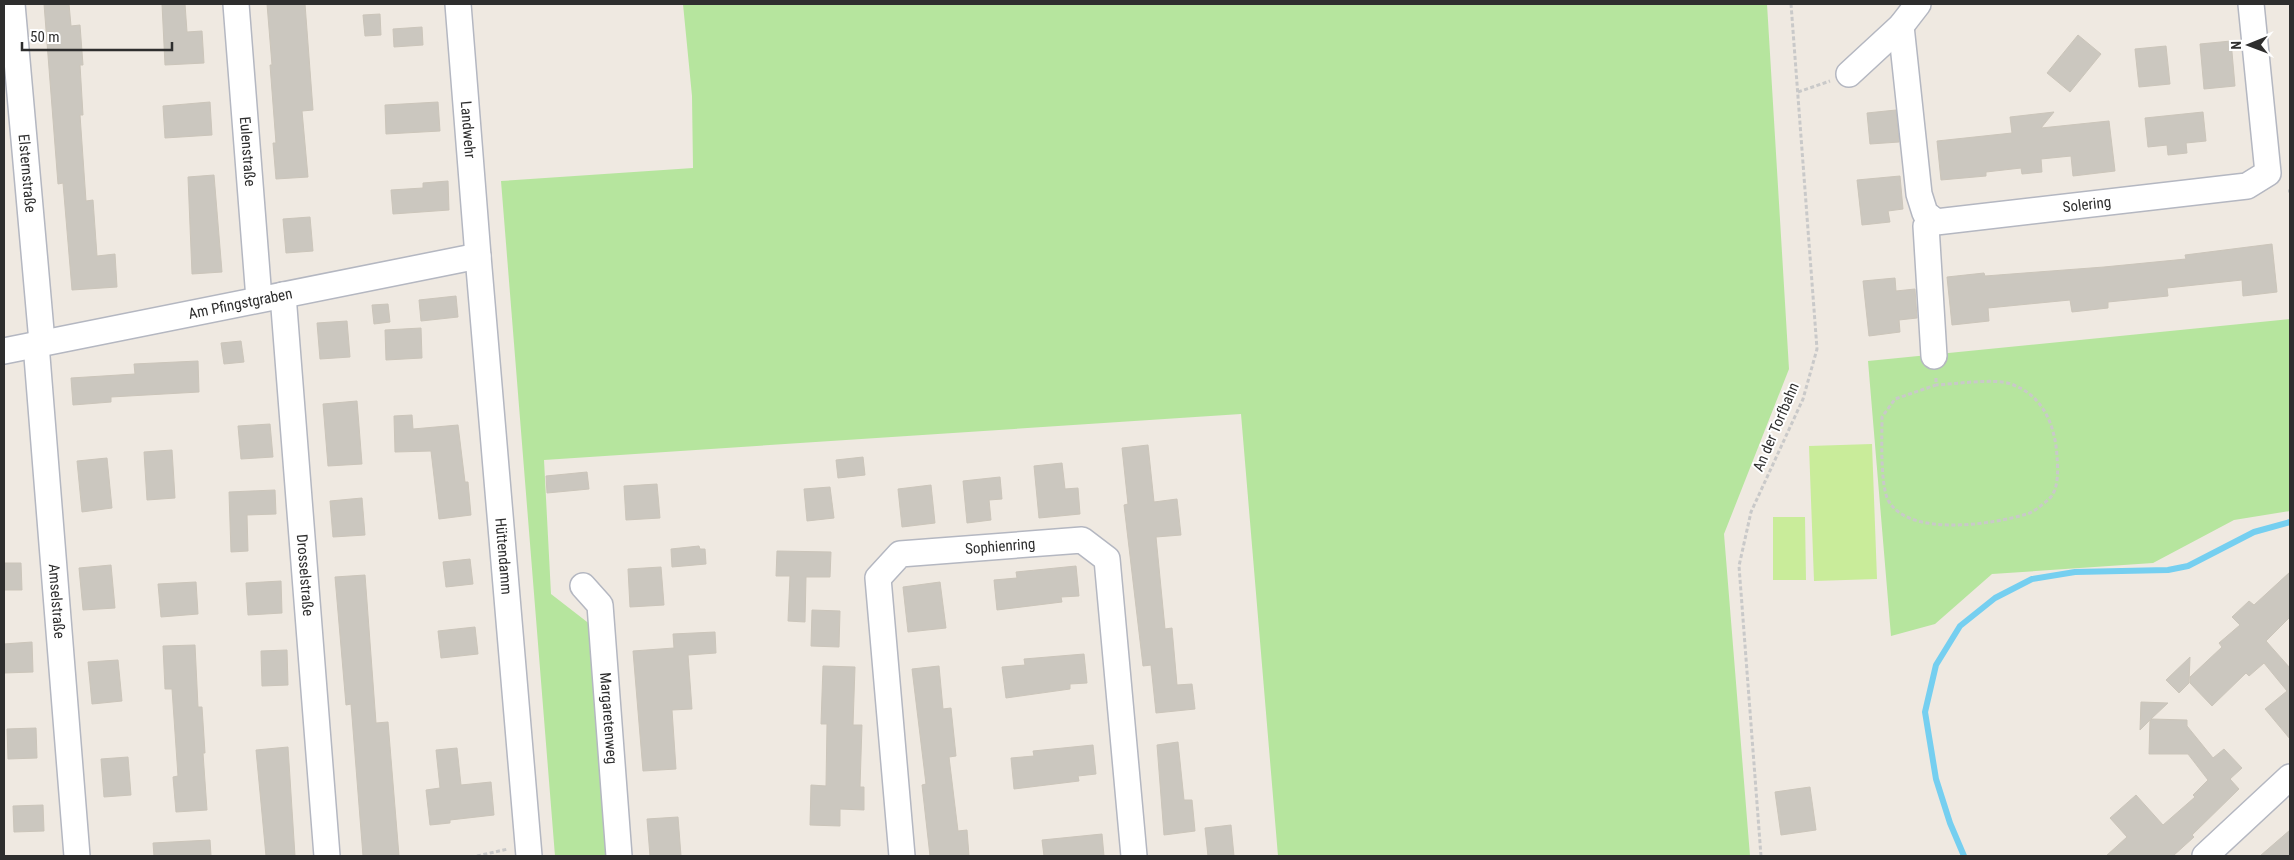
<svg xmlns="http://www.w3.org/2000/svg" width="2294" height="860" viewBox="0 0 2294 860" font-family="'Roboto Condensed',sans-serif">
<rect width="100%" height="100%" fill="#efe9e1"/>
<path fill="#b6e59e" d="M 683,4 L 1767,4 L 1789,369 L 1724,534 L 1750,856 L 1278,856 L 1241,414 L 544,460 L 551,594 L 591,625 L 609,856 L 555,856 L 501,181 L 693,168 L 692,96 Z
M 2290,319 L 2290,511 L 2234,520 L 2153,563 L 1992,574 L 1935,624 L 1891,636 L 1868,361 Z"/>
<path fill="#c9ec9a" d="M 1872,444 L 1877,579 L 1814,581 L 1809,446 Z
M 1773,517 L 1805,517 L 1806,580 L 1773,580 Z"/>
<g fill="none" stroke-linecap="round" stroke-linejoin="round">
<path stroke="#75cff0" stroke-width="6" d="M 1964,856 L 1950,823 L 1936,779 L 1925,712 L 1936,665 L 1960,626 L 1995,598 L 2032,579 L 2075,572 L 2168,570 L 2188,566 L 2254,532 L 2290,522"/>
</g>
<path fill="#cbc7bf" stroke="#cbc5ba" d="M 44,4 L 69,4 L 71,26 L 80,25 L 83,65 L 80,65 L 83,115 L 80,115 L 86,201 L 93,200 L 97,256 L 115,254 L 117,287 L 72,290 L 63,183 L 58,184 Z
M 162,4 L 185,4 L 187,32 L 202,31 L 204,63 L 165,65 Z
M 267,4 L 305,4 L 313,110 L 302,111 L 308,177 L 276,179 L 273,143 L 276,143 L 270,65 L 272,65 Z
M 380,14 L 381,35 L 365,36 L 363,15 Z
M 422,27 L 423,45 L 394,47 L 393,29 Z
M 2078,35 L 2101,54 L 2070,92 L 2047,73 Z
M 2231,41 L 2235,86 L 2204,89 L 2200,44 Z
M 2166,46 L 2170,84 L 2139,87 L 2135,49 Z
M 210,102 L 212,135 L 165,138 L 163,106 Z
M 438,102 L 440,131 L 386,134 L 385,105 Z
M 1896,110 L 1899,142 L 1870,144 L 1867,113 Z
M 2054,112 L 2041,128 L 2109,121 L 2115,171 L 2073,176 L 2071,156 L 2041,159 L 2042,172 L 2022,174 L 2021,168 L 1986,172 L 1986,176 L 1941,180 L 1937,141 L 2012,133 L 2010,117 Z
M 2203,112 L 2206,141 L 2186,143 L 2187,153 L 2168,155 L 2167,145 L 2148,147 L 2145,118 Z
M 214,175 L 222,272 L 192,274 L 188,177 Z
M 1900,176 L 1903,209 L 1888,211 L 1890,222 L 1862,225 L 1857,180 Z
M 448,181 L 449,210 L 393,214 L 391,190 L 423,188 L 423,183 Z
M 310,217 L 313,251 L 286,253 L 283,219 Z
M 2272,244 L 2277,292 L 2243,296 L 2242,280 L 2167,288 L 2168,296 L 2108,302 L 2108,308 L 2072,312 L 2070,300 L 1988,308 L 1989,321 L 1952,325 L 1947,277 L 1984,273 L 1985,276 L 2104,267 L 2186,259 L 2185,255 Z
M 1895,278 L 1896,291 L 1915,289 L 1917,318 L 1899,320 L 1900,332 L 1869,336 L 1863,281 Z
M 456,296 L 458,317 L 421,321 L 419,300 Z
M 388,304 L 390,322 L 374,324 L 372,305 Z
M 347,321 L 350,357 L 320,359 L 317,323 Z
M 421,328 L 422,358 L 386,360 L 385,330 Z
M 241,341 L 244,362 L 224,364 L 221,343 Z
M 198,361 L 199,392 L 111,397 L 111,402 L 73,405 L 71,378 L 135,374 L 134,364 Z
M 357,401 L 362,464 L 328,466 L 323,404 Z
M 412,415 L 413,429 L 458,425 L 465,482 L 468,482 L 471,515 L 439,519 L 431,451 L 395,452 L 394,416 Z
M 270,424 L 273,457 L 241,459 L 238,426 Z
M 1148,445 L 1154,502 L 1177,499 L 1181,535 L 1156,537 L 1165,629 L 1172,628 L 1177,685 L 1192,684 L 1195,709 L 1156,713 L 1151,665 L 1143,666 L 1124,505 L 1128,504 L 1122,448 Z
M 172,450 L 175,498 L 147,500 L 144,452 Z
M 863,457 L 865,475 L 838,478 L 836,460 Z
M 107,458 L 112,508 L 82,512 L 77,461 Z
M 1062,463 L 1065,489 L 1078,488 L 1080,514 L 1039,518 L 1034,466 Z
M 587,472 L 589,489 L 547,493 L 546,476 Z
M 1000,477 L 1002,499 L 989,500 L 991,520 L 967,523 L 963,481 Z
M 657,484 L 660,518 L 626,520 L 624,486 Z
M 931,485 L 935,523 L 902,527 L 898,489 Z
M 830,487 L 834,518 L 807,521 L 804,489 Z
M 275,490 L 276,514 L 247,515 L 248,551 L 231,552 L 229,492 Z
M 362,498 L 365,535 L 333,537 L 330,501 Z
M 699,546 L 700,549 L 705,549 L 706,564 L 672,567 L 671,549 Z
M 777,551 L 831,552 L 830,577 L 806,577 L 805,622 L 788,621 L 790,576 L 776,576 Z
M 470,559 L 473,584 L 446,587 L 443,562 Z
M 4,563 L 21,563 L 22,590 L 4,590 Z
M 111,565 L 115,608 L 83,610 L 79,568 Z
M 1076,566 L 1079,596 L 1061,597 L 1062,602 L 997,610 L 994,580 L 1017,578 L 1016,572 Z
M 661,567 L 664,605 L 630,607 L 628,569 Z
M 2290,572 L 2290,617 L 2266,641 L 2290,668 L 2290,739 L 2265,709 L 2287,691 L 2264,663 L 2249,676 L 2246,673 L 2212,706 L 2190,683 L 2190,677 L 2222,647 L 2219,643 L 2240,625 L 2232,617 L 2249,601 L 2254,605 Z
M 365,575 L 376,723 L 388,722 L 399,856 L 363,856 L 351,704 L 346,705 L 335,577 Z
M 281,581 L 282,613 L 248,615 L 246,583 Z
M 196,582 L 198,614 L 161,617 L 158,584 Z
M 940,582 L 946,628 L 908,632 L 903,587 Z
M 812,610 L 840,611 L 839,647 L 811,646 Z
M 475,627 L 478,654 L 441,658 L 438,631 Z
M 715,632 L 716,653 L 688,655 L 692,709 L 672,710 L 676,769 L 643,771 L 633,651 L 674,648 L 673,634 Z
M 32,642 L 33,672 L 4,673 L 4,644 Z
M 195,645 L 198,707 L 202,707 L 205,753 L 203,753 L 207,810 L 176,812 L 173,777 L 178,776 L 172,689 L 165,689 L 163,646 Z
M 287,650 L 288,685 L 262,686 L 261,651 Z
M 1084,654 L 1087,683 L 1070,684 L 1070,689 L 1006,698 L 1002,667 L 1025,665 L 1024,659 Z
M 2190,657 L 2189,683 L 2179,693 L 2166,680 Z
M 118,660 L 122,701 L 92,704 L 88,662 Z
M 823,666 L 855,667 L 853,725 L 862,725 L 860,787 L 864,787 L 864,810 L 840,809 L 840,826 L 810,825 L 811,785 L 826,786 L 827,724 L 821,724 Z
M 939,666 L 943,709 L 951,708 L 956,756 L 949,757 L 958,831 L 967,830 L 969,856 L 930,856 L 922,785 L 926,784 L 912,669 Z
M 2141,702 L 2168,703 L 2151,719 L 2187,720 L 2187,726 L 2213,758 L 2224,749 L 2242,768 L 2230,779 L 2239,789 L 2192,835 L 2194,837 L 2173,856 L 2106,856 L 2127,837 L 2110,818 L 2136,795 L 2163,825 L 2195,797 L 2193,795 L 2208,780 L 2188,754 L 2149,754 L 2150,720 L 2140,730 Z
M 36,728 L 37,758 L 8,759 L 7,729 Z
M 1178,742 L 1184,800 L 1192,800 L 1195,831 L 1164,835 L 1157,745 Z
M 1093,745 L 1096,774 L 1078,776 L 1079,781 L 1014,789 L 1011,758 L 1034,756 L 1033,751 Z
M 288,747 L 295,856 L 266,856 L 256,750 Z
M 457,748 L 461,785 L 491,782 L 494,815 L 450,820 L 450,823 L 430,825 L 426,790 L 440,788 L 436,750 Z
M 128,757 L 131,795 L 104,797 L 101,759 Z
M 1810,787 L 1816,830 L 1781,835 L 1775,792 Z
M 43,805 L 44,831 L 14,832 L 13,806 Z
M 678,817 L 681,856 L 650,856 L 647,819 Z
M 1231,825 L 1234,856 L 1208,856 L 1205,828 Z
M 2290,830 L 2290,856 L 2260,856 Z
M 1102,834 L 1104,856 L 1044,856 L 1042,840 Z
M 210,840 L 211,856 L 154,856 L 153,843 Z"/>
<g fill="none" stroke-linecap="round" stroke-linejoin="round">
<defs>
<g id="minor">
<path id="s1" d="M 12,4 L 42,342"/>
<path id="s2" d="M 236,4 L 259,299"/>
<path id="s3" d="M 458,4 L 478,256 L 529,856"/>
<path id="s4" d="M 1901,26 L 1919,194 L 1925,213 L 1936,222 L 2247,186 L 2268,173 L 2251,4"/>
<path d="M 1849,74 L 1901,26 L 1918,4"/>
<path d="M 1931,218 L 1926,226 L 1934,356"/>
<path id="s5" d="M 283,295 L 327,856"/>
<path id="s6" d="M 36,344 L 77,856"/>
<path id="s7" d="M 4,351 L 478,256"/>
<path id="s8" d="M 583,586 L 600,605 L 619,856"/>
<path id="s9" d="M 902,856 L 878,578 L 900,554 L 1082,540 L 1107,559 L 1134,856"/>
<path d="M 2205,856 L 2290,777"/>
</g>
</defs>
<use href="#minor" stroke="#b4b7c1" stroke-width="28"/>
<path stroke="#c9c9c9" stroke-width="3" stroke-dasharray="4 2.5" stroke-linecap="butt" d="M 1798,92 L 1830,81
M 2288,191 L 2290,191
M 1936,378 L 1936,385 L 1895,399 L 1882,417 C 1882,437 1880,483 1888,500 C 1908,538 1994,524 2027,514 C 2034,512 2043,504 2049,499 C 2059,490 2058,469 2057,456 C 2055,425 2043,395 2011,384 C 1995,378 1955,384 1936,385
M 477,856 L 508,849
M 1761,856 L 1739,566 L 1751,512 L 1803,399 L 1817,349 L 1791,4"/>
<use href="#minor" stroke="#fff" stroke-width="25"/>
</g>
<g text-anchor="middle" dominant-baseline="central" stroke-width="4" stroke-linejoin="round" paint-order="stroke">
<g font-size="15" fill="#2e2e2e" stroke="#fff">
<text stroke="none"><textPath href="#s3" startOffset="126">Landwehr</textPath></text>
<text stroke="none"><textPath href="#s2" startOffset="148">Eulenstraße</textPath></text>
<text stroke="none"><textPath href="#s1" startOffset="170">Elsternstraße</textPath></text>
<text stroke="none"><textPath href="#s4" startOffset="355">Solering</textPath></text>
<text stroke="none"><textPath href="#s7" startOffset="241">Am Pfingstgraben</textPath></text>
<text transform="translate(1776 427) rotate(-67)">An der Torfbahn</text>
<text stroke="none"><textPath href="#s9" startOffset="412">Sophienring</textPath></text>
<text stroke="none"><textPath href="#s3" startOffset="554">Hüttendamm</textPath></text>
<text stroke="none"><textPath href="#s5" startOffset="281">Drosselstraße</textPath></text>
<text stroke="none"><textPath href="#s6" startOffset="258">Amselstraße</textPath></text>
<text stroke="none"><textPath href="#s8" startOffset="139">Margaretenweg</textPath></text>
</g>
</g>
<rect width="2294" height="860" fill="none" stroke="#2e2e2e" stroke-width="10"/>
<g transform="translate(2249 45) rotate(269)" stroke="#ffffff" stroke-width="4" paint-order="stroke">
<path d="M0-4L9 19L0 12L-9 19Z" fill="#2e2e2e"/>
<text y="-8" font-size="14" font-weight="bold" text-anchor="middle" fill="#2e2e2e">N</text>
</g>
<path d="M22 42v8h150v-8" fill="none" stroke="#2e2e2e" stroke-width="2.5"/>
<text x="30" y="42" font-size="15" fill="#2e2e2e" stroke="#ffffff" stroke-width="4" paint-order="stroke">50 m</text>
</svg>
